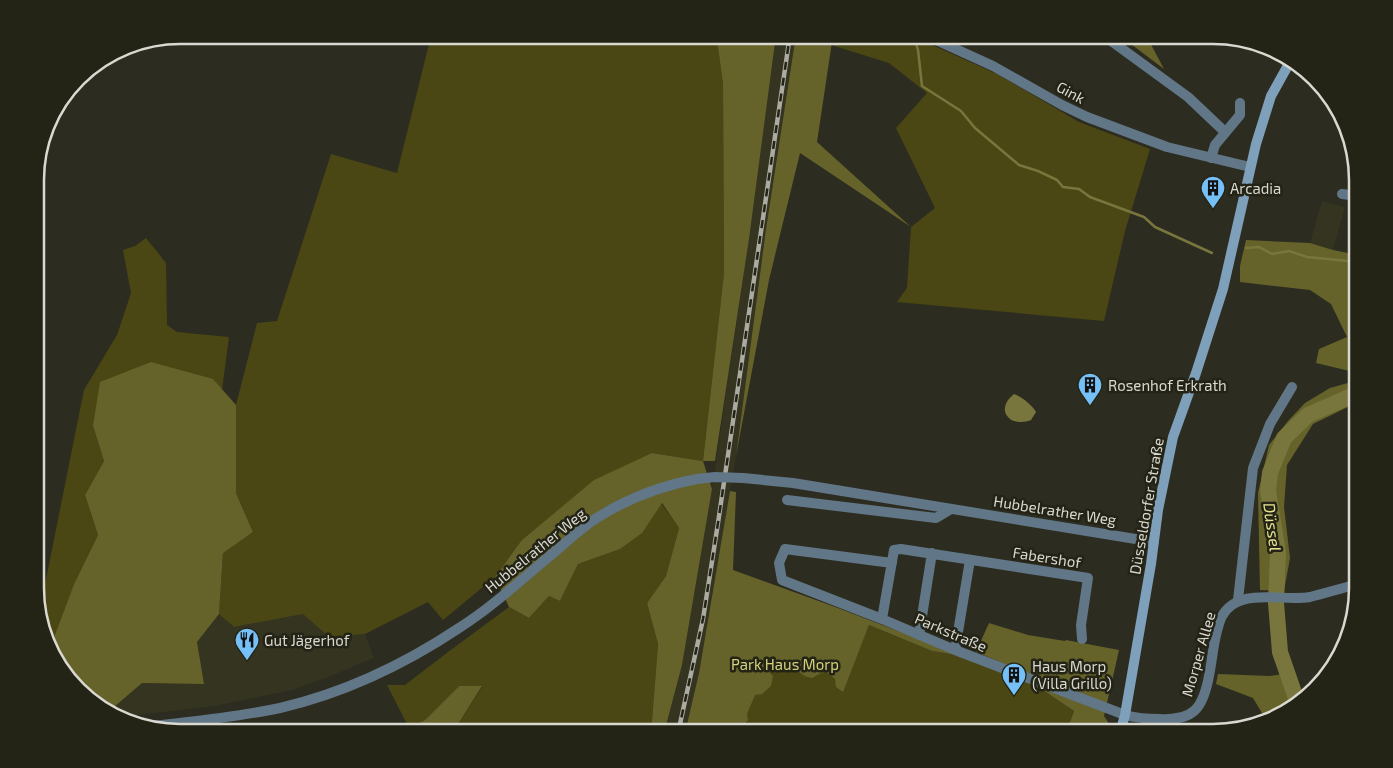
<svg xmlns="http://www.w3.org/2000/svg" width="1393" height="768" viewBox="0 0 1393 768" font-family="'Exo 2',sans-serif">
<rect width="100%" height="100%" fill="#2d2c20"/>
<path fill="#353421" d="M 776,35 L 796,35 L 766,229 L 736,456 L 699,673 L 685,733 L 664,733 L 682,665 L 712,489 L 749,239 Z
M 1322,201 L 1345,207 L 1333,250 L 1310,243 Z
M 219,614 L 234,627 L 303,614 L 329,637 L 365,634 L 374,658 L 326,678 L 292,690 L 214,706 L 120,717 L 107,713 L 142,683 L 204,684 L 197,642 Z"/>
<path fill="#4a4714" d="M 424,35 L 596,35 L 621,41 L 675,45 L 717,39 L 723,84 L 724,273 L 703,461 L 652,453 L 521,541 L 495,577 L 443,620 L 428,602 L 365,634 L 329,637 L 303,614 L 234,627 L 219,614 L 223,552 L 253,532 L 236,493 L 236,405 L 257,323 L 277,321 L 331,154 L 397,173 L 430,40 Z
M 833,35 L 910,35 L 997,74 L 1079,122 L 1150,149 L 1125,231 L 1104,321 L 897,302 L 907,288 L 911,227 L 935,208 L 896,128 L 927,93 L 889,63 L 831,45 Z
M 146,238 L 166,263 L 167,325 L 177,332 L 229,337 L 222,390 L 212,379 L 93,426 L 104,461 L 85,495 L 98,535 L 74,584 L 51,645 L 39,614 L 84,390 L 117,335 L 131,293 L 123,250 L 135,246 Z
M 661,503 L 679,528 L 666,576 L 647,603 L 658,644 L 651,733 L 457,733 L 455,729 L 482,687 L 459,686 L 425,720 L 409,728 L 387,685 L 405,685 L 448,652 L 509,607 L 529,618 L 549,596 L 560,601 L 578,564 L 619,549 Z
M 732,570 L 856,656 L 869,625 L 932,651 L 963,656 L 1033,684 L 1074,711 L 1066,733 L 695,733 L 712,679 Z"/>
<path fill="#65632a" d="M 693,35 L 776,35 L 749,239 L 715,461 L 703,461 L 712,489 L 682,665 L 664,733 L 651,733 L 658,644 L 647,603 L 666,576 L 679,528 L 662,503 L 642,533 L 620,549 L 578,564 L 560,601 L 549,596 L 529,618 L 509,607 L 495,577 L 521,541 L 594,480 L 652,453 L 703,461 L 724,273 L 723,84 L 717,40 L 696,42 Z
M 796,35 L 833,35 L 817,142 L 911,227 L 800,153 L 769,280 L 736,456 L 766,229 Z
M 1119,35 L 1146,35 L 1164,69 Z
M 1246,240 L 1310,243 L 1333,250 L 1358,255 L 1358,373 L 1316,363 L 1319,349 L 1347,337 L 1331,304 L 1310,290 L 1240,282 L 1240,266 Z
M 151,362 L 213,379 L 236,405 L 236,493 L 253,532 L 223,553 L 219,614 L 197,642 L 204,684 L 142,683 L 107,713 L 59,668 L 51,645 L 74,584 L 98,535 L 85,495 L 104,461 L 93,426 L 100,382 Z
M 1355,381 L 1358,382 L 1358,402 L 1313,424 L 1287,465 L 1284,507 L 1290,558 L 1284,591 L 1260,590 L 1258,493 L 1269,445 L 1288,421 L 1305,403 L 1330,388 Z
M 730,491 L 736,492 L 733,570 L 838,608 L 963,656 L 932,651 L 869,625 L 843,692 L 836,687 L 835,679 L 825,671 L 812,678 C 802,676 805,675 797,671 C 792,668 786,669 780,666 L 769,672 L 773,676 L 771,686 L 762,694 L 755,695 L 747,714 L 748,720 L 741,728 L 743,733 L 685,733 L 699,673 Z
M 1274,618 L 1282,618 L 1285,642 L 1302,700 L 1293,709 L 1265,718 L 1253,698 L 1216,684 L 1218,674 L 1270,676 L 1283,674 L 1277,646 Z
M 989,623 L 1028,635 L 1065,641 L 1066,640 L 1119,650 L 1104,716 L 1108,722 L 1104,733 L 1066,733 L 1074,711 L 1038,687 L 1041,679 L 976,652 Z
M 459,686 L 482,686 L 455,729 L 457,733 L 412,733 L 409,728 L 425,720 Z"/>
<path fill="#78763d" d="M 1014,394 C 1021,396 1033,406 1036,412 L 1031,420 C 1010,428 994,410 1014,394 Z"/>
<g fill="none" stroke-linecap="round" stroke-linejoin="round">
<path stroke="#78763d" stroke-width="2.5" d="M 627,35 C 638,37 648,38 659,41 C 668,44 689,37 699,35
M 899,35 L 915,40 L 918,50 L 922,86 L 961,111 L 975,128 L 1019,165 L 1038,171 L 1057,180 L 1063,187 L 1079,189 L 1090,197 L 1144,217 L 1155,227 L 1212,253
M 1246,248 L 1259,247 L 1272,254 L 1289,251 L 1307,257 L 1358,262"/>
<path stroke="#78763d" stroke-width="16" d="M 1298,704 L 1280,652 L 1276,603 L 1278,552 L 1268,491 L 1270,473 L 1284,438 L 1308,415 L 1358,393"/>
<path stroke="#617686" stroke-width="10" d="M 925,35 L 993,66 L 1062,105 L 1087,117 L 1167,147 L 1250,167
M 1103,35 L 1188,97 L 1225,132
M 1211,158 L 1215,145 L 1240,115 L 1240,103
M 1342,194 L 1350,195 L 1355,192 L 1358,193
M 787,500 L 936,518 L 951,509
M 892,563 L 785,549 L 779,563 L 782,580 L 882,619 L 955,650 L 1125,715
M 1238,600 L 1253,468 L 1270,424 L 1292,387
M 882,619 L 894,550 L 901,549 L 1088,578 L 1081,625 L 1082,639
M 919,635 L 932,553
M 955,650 L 970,560"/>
<path stroke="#617686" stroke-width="10" d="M 743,478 L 793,483 L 1154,542
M 1125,715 C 1137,718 1148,719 1159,719 C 1194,721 1203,708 1209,676 C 1212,661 1213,646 1217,631 C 1220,620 1222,612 1232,605 C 1251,591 1287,601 1310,597 C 1326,593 1342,588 1358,584
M 153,726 C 195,721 238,717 280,708 C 344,693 405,664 459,628 C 494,606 525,576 557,550 C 568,540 580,530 592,521 C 624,500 659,486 697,479"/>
<path stroke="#7fa0ba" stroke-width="10" d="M 1120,733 L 1125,715 L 1151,564 L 1158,510 L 1173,437 L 1196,373 L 1223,289 L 1256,144 L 1271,96 L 1291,60"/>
<defs>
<path id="rail" d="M 678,733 L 703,619 L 718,523 L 790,35"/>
</defs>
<use href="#rail" stroke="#acaba2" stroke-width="4.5"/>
<use href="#rail" stroke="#232316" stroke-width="2.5" stroke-dasharray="8" stroke-linecap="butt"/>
<path stroke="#617686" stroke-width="10" d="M 697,479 L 715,477 L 743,478"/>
</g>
<defs>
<symbol id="building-pin" viewBox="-11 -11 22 30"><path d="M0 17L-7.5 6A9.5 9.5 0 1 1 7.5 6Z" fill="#75c0f6" stroke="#232316"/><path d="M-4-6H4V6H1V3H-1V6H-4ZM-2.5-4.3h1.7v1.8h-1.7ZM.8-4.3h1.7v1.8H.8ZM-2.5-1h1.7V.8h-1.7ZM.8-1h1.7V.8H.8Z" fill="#111"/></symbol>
<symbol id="restaurant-pin" viewBox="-11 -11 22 30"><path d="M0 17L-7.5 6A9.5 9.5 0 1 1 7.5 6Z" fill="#75c0f6" stroke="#232316"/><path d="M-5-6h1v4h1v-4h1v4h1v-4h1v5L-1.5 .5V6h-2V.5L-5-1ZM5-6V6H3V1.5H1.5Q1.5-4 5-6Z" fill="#111"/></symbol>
</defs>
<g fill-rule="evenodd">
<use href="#building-pin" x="1199" y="174" width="28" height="38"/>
<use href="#building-pin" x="1076" y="371" width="28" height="38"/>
<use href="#restaurant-pin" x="233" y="626" width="28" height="38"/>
<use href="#building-pin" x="1000" y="661" width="28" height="38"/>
</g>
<g text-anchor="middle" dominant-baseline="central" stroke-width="5" stroke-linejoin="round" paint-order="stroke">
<g font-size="15" fill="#d9d9d1" stroke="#232316">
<text transform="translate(1071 92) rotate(28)">Gink</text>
<text transform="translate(1146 506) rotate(-80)">Düsseldorfer Straße</text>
<text transform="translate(1055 510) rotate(9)">Hubbelrather Weg</text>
<text transform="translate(535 550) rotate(-39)">Hubbelrather Weg</text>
<text transform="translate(1047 557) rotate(9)">Fabershof</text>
<text transform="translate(951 632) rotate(23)">Parkstraße</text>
<text transform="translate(1198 654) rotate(-74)">Morper Allee</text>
</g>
<g font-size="15" fill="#d9d9d1" stroke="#232316" text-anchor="start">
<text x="1230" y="188">Arcadia</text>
<text x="1108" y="385">Rosenhof Erkrath</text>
<text x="264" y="640">Gut Jägerhof</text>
<text x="1032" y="666">Haus Morp<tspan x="1032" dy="17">(Villa Grillo)</tspan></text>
</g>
<g font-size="15" fill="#d4d17b" stroke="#232316">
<text x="785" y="664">Park Haus Morp</text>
</g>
<g font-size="16" font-style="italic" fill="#e8e58e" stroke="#232316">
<text transform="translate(1273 527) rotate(82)">Düssel</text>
</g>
</g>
<path d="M0 0H1393V768H0ZM180 44H1213A136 136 0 0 1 1349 180V588A136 136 0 0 1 1213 724H180A136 136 0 0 1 44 588V180A136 136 0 0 1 180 44Z" fill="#232316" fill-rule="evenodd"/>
<path fill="none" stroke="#d9d9d1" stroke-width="2.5" d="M180 44H1213A136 136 0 0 1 1349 180V588A136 136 0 0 1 1213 724H180A136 136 0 0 1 44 588V180A136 136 0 0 1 180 44Z"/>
</svg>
